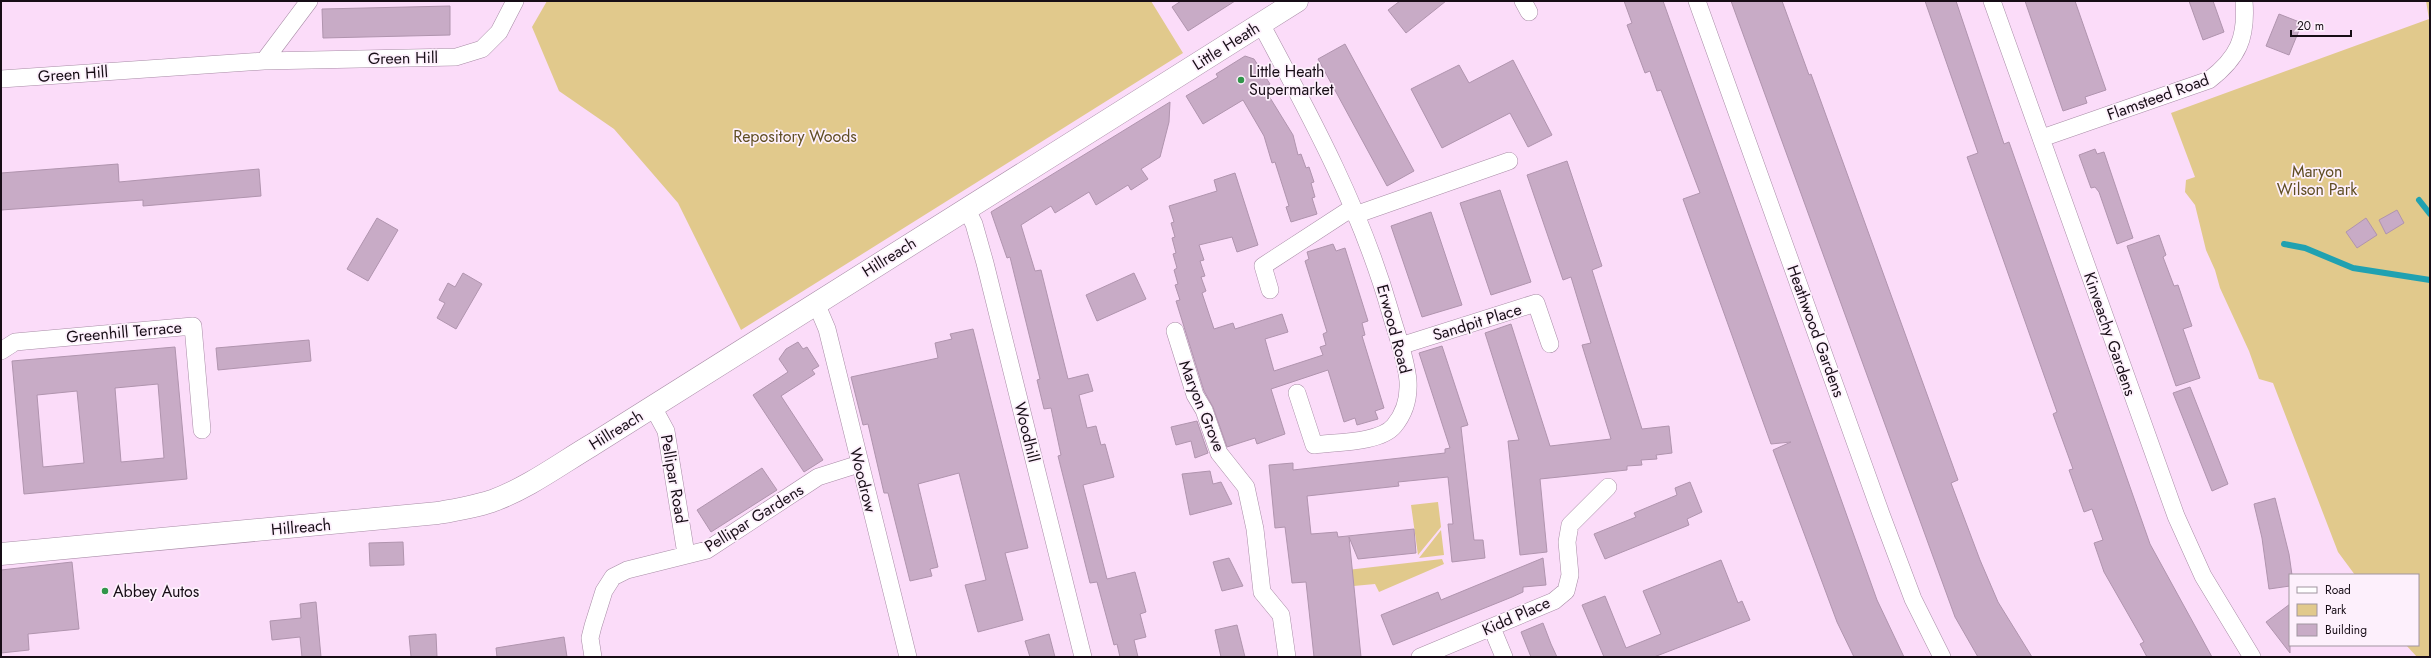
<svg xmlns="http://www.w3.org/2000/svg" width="2431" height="658" viewBox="0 0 2431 658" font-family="Jost,sans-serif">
<rect width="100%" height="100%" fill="#fbdcf9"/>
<path fill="#e1c98c" d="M 547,1 L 1151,1 L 1183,53 L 741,330 L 678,203 L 614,129 L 559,91 L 532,27 Z
M 2426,1 L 2430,1 L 2430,657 L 2417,657 L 2406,645 L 2418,645 L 2418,575 L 2355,575 L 2338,552 L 2273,383 L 2259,379 L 2249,351 L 2220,288 L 2215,270 L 2206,250 L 2195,205 L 2185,192 L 2186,180 L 2195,177 L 2171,113 L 2429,19 Z
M 1438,502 L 1441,527 L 1418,555 L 1411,505 Z
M 1441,530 L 1444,555 L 1419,558 Z
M 1442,559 L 1444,564 L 1379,592 L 1375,584 L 1332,588 L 1330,572 Z"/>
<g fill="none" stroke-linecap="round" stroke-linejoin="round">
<path stroke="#20a1b1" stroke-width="6" d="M 2419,200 L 2430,214
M 2284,244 L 2305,248 L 2353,268 L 2430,280"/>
</g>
<path fill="#c8abc6" stroke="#b094ae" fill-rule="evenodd" d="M 1181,1 L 1235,1 L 1188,31 L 1172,7 Z
M 1400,1 L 1446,1 L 1406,33 L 1388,10 Z
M 1624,1 L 1663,1 L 1877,600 L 1904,657 L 1854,657 L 1837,622 L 1773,450 L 1791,442 L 1771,444 L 1683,199 L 1700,193 L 1661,90 L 1657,91 L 1650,71 L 1645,73 L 1627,25 L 1632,23 Z
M 1731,1 L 1782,1 L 1809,75 L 1811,74 L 1958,480 L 1951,483 L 1980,560 L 1998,602 L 2032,657 L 1978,657 L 1955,617 Z
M 1925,1 L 1956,1 L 2004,144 L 2009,142 L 2150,544 L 2212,657 L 2147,657 L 2140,644 L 2144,642 L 2104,572 L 2094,543 L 2103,540 L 2092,509 L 2084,512 L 2069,470 L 2073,469 L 2053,414 L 2057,412 L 1967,157 L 1978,153 Z
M 2025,1 L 2075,1 L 2106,90 L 2085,97 L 2087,103 L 2063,111 Z
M 2189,1 L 2213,1 L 2224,32 L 2203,40 Z
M 450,6 L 450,35 L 323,38 L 322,9 Z
M 2279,14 L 2302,23 L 2289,55 L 2266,46 Z
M 1345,44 L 1414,171 L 1387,186 L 1318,59 Z
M 1245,56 L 1254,59 L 1270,84 L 1264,88 L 1293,135 L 1298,155 L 1301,154 L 1306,168 L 1309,167 L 1314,182 L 1311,183 L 1315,197 L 1312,198 L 1317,214 L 1291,222 L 1286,207 L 1289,206 L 1275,162 L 1272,163 L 1264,136 L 1243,100 L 1203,124 L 1186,96 L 1218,77 L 1216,74 Z
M 1513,60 L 1552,135 L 1528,147 L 1510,113 L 1442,148 L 1411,89 L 1459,65 L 1469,83 Z
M 1170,102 L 1169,122 L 1160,157 L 1141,169 L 1148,179 L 1131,190 L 1128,185 L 1096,205 L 1089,192 L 1055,213 L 1051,206 L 1021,225 L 1035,271 L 1041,270 L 1068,379 L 1088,374 L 1093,391 L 1079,395 L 1087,428 L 1096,426 L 1101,445 L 1105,444 L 1114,477 L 1083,485 L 1107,579 L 1135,572 L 1146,612 L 1140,614 L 1146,637 L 1134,640 L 1138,657 L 1120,657 L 1117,644 L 1114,645 L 1097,582 L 1090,583 L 1058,456 L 1061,455 L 1051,408 L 1044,409 L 1037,380 L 1040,379 L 1010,257 L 1007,258 L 991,212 Z
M 2095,149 L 2097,154 L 2104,152 L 2133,238 L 2117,244 L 2099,192 L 2095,187 L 2091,188 L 2079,155 Z
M 1567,161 L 1602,266 L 1592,270 L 1642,429 L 1669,426 L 1672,453 L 1656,455 L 1657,459 L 1641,460 L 1642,465 L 1627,466 L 1627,470 L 1540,479 L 1547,552 L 1520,555 L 1508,441 L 1519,440 L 1485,333 L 1511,324 L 1550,446 L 1611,439 L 1582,345 L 1591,343 L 1571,277 L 1563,280 L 1527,175 Z
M 118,164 L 119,182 L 259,169 L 261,196 L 143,206 L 143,200 L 1,210 L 1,173 Z
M 1235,173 L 1258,245 L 1237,252 L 1232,237 L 1199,245 L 1204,260 L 1200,261 L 1205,276 L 1201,277 L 1206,291 L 1202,293 L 1214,329 L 1233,323 L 1235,329 L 1282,314 L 1288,332 L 1265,339 L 1274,371 L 1323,355 L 1320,347 L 1326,345 L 1323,334 L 1327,332 L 1305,261 L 1309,259 L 1307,252 L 1333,244 L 1336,251 L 1345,248 L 1368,321 L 1362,323 L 1365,335 L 1362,336 L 1384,408 L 1375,411 L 1378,419 L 1357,425 L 1355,418 L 1344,422 L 1328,370 L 1271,389 L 1285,434 L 1257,444 L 1255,438 L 1227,447 L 1213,407 L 1204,391 L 1176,301 L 1180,300 L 1175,285 L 1178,284 L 1174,270 L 1177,268 L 1173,254 L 1176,253 L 1172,238 L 1175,237 L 1171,223 L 1174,222 L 1169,206 L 1217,191 L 1214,180 Z
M 1500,190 L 1531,282 L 1491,295 L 1460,203 Z
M 2397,210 L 2404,223 L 2386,234 L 2379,220 Z
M 1431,212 L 1462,305 L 1422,317 L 1391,226 Z
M 377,218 L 398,230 L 368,281 L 347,269 Z
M 2366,218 L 2377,235 L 2357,248 L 2346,232 Z
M 2159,235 L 2166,255 L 2163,257 L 2174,286 L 2178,285 L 2192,326 L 2183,329 L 2200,378 L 2176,386 L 2127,246 Z
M 463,273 L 482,284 L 456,329 L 437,318 L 445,303 L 439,300 L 448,283 L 455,287 Z
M 1134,273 L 1146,299 L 1097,321 L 1086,295 Z
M 973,329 L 1028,548 L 1005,553 L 1023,620 L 978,632 L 965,585 L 986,580 L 959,473 L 918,484 L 938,567 L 930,569 L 932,576 L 910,581 L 888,493 L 884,493 L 868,424 L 863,425 L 851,377 L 938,358 L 935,343 L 952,339 L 950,334 Z
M 309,340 L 311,361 L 218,370 L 216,348 Z
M 798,342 L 803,349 L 807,347 L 819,366 L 812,370 L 815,374 L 781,396 L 823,460 L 804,472 L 753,395 L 788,372 L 779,359 L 786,349 Z
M 1442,346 L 1468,425 L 1461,427 L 1474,540 L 1483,540 L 1485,558 L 1452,562 L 1448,524 L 1453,524 L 1448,477 L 1398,482 L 1399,486 L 1307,496 L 1311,534 L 1337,532 L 1338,537 L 1414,529 L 1416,553 L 1358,559 L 1349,537 L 1361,657 L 1314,657 L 1306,582 L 1292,583 L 1285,527 L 1275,528 L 1269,465 L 1293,463 L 1293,470 L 1445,453 L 1445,449 L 1450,448 L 1419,353 Z
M 175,347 L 187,479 L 24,494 L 12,361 ZM 158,384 L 164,458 L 121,462 L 115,388 ZM 77,391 L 84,463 L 43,467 L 37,395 Z
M 2190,387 L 2228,484 L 2212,491 L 2173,393 Z
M 1197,421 L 1208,453 L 1195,458 L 1191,441 L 1176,445 L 1171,427 Z
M 762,468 L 777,490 L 711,532 L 697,510 Z
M 1210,471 L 1213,484 L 1221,482 L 1232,504 L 1190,515 L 1182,474 Z
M 1690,482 L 1702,512 L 1687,519 L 1689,525 L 1605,559 L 1594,534 L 1636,517 L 1634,513 L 1677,495 L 1675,488 Z
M 2275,498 L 2289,554 L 2292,575 L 2290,575 L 2290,586 L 2269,589 L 2262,538 L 2254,504 Z
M 403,542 L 404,565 L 370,566 L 369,543 Z
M 1229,558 L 1243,586 L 1222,591 L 1213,562 Z
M 1543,558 L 1546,585 L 1523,587 L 1523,592 L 1512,597 L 1393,645 L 1381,615 L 1438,592 L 1441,600 Z
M 1721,560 L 1738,603 L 1742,601 L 1750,620 L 1654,657 L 1604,657 L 1582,605 L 1605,596 L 1626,648 L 1661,634 L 1643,591 Z
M 72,562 L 79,629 L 28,634 L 29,650 L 1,653 L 1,570 Z
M 316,602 L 321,657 L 302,657 L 300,637 L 272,640 L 270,621 L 301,618 L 300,604 Z
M 2290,604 L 2290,653 L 2266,622 Z
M 1543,623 L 1551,644 L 1557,657 L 1531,657 L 1521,632 Z
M 1237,625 L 1245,657 L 1221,657 L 1215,630 Z
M 436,634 L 437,657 L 411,657 L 409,636 Z
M 1049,634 L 1055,657 L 1030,657 L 1025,641 Z
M 564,637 L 567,657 L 497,657 L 496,648 Z"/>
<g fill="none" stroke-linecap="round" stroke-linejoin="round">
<defs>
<path id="street" d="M 1523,1 L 1529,12
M 1697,1 L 1881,514 L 1913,599 L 1942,657
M 1992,1 L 2176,516 L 2203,576 L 2252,657
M 1261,24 C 1311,117 1361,209 1390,311 C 1396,333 1406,357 1408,381 C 1409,398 1405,413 1394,426 C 1380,443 1335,442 1314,445 L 1297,393
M 264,61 L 309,1
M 1,79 L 264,61 L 456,57 L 482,49 L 499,32 L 515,1
M 2042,138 L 2209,80 C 2238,58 2247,38 2244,1
M 966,208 L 974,224 L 985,263 L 1083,657
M 1355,215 L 1509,161
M 1270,290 L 1263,266 L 1352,208
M 816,303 L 827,329 L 908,657
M 1175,331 L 1195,395 L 1204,410 L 1219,453 L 1246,487 L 1255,529 L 1262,592 L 1281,615 L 1287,657
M 1400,346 L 1536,303 L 1550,344
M 1,351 L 15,342 L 193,326 L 202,430
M 653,407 L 666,431 L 686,554
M 1492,628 L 1504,657
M 593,657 L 590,638 L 593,626 L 604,591 L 613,577 L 627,570 L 707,550 L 818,477 L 859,464
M 1420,657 L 1554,601 L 1566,591 L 1570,575 L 1567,542 L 1570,525 L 1608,487"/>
<path id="secondary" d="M 1,554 L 438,513 C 456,510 474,507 492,501 C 528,488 560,464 592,445 L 1297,1"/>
</defs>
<use href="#street" stroke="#a88ca6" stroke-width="18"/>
<use href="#secondary" stroke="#a88ca6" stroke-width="23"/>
<use href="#street" stroke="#fff" stroke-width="17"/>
<use href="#secondary" stroke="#fff" stroke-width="22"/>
</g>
<g fill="#31954a" stroke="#fdf0fc" stroke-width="1.5">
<circle cx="1241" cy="80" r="4"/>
<circle cx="105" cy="591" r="4"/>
</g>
<g text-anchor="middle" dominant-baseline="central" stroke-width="3.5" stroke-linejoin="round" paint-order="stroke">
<g font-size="16" fill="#170d16" stroke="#fdf0fc">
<text transform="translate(1226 46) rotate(-32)">Little Heath</text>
<text transform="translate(403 58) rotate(-1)">Green Hill</text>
<text transform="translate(73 74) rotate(-4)">Green Hill</text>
<text transform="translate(2158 97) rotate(-20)">Flamsteed Road</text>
<text transform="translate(889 257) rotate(-32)">Hillreach</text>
<text transform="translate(1477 322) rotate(-17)">Sandpit Place</text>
<text transform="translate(1394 329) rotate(75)">Erwood Road</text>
<text transform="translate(1816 331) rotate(70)">Heathwood Gardens</text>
<text transform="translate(124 332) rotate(-5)">Greenhill Terrace</text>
<text transform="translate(2110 334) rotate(71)">Kinveachy Gardens</text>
<text transform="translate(1202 406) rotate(68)">Maryon Grove</text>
<text transform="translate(616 430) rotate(-32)">Hillreach</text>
<text transform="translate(1027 432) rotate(76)">Woodhill</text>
<text transform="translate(674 479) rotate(80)">Pellipar Road</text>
<text transform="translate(863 480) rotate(76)">Woodrow</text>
<text transform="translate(754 518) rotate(-32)">Pellipar Gardens</text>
<text transform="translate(301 527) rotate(-5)">Hillreach</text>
<text transform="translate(1516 616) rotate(-24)">Kidd Place</text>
</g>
<g font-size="16" fill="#170d16" stroke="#fdf0fc" text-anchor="start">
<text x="1249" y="71">Little Heath<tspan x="1249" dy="18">Supermarket</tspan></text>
<text x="113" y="591">Abbey Autos</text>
</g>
<g font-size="16" fill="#5f4e23" stroke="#fdf0fc">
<text x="795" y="136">Repository Woods</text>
<text x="2317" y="171">Maryon<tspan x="2317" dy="18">Wilson Park</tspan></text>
</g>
</g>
<rect width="2431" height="658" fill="none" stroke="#170d16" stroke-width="4"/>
<rect x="2289" y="574" width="130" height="72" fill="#fdf0fc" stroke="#a195a0"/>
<rect x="2297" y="587" width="20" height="6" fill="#ffffff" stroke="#a195a0"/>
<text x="2325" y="594" font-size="12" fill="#170d16">Road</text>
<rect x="2297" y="604" width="20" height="12" fill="#e1c98c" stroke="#a195a0"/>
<text x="2325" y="614" font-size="12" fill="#170d16">Park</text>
<rect x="2297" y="624" width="20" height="12" fill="#c8abc6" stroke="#a195a0"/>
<text x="2325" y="634" font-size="12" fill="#170d16">Building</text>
<path d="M2291 30v6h60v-6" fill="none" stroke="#170d16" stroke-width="2"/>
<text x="2297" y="30" font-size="12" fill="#170d16" stroke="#fdf0fc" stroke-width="3" paint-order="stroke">20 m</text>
</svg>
